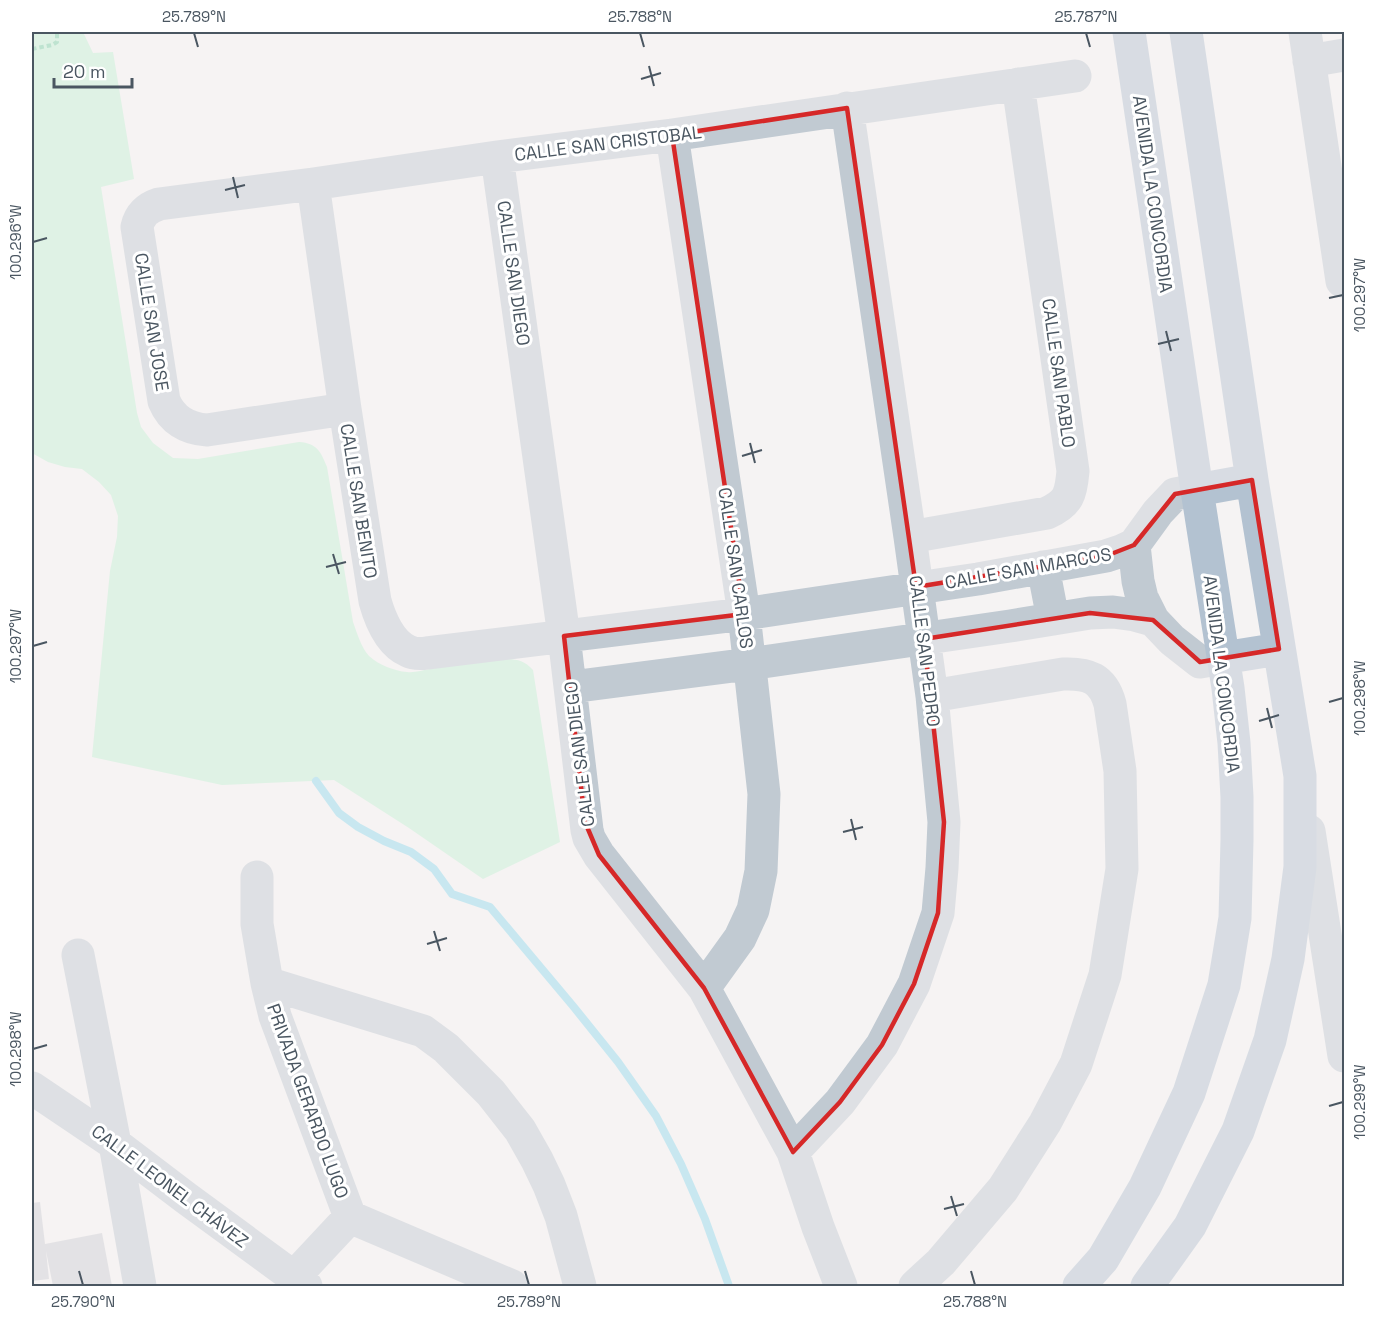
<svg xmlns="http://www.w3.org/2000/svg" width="1376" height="1318" viewBox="0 0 1376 1318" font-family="'Space Grotesk',sans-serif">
<rect width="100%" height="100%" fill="#f5f3f3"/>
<path fill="#c3f1d5" d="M 32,32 L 83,32 L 93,53 L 113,52 L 134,179 L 101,187 L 137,413 L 141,427 L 153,443 L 173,458 L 198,459 L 299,442 C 317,443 321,452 327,467 L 353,622 C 357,633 361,647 369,656 C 379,665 394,671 407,672 C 415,673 423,670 430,669 C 453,665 477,659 500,659 C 514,659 523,659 533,670 L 560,842 L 483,879 L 409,828 L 334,780 L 222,785 L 92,757 L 110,571 L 117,537 L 118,516 L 111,495 L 99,482 L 82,469 L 65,467 L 48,462 L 32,453 Z"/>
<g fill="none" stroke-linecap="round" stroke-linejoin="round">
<path stroke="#90daee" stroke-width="8" d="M 316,781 L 339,813 L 358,827 L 384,841 L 411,852 L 434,869 L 452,894 L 490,907 L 573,1006 L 618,1062 L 656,1116 L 681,1164 L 705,1219 L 729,1286"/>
</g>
<path fill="#cdcfd5" d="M 40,1202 L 45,1244 L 102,1233 L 112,1286 L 53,1286 L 46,1251 L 49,1279 L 32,1281 L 32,1203 Z"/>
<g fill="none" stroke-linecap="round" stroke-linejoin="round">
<path stroke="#7ad0a6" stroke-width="4" stroke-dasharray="4.5 3" stroke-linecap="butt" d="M 32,49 L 52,45 L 57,42 L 57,32"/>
<path stroke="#c1cad2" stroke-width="33" d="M 1305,32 L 1342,281
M 1309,61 L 1344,55
M 672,135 L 744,614 L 764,794 L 761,871 L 753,910 L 740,938 L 704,988
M 497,157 L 564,636 L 587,830 L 589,838 L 599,855 L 704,988 L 793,1152 L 818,1227 L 841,1286
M 313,184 L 345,409 L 375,601 C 380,619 390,643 408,651 C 414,654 421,654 427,653 L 744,614 L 978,579 L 1106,556 L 1121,551 L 1134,545 L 1158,512 L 1175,494 L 1197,490
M 345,409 L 207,430 C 187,429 172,420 164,401 L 137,227 C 140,214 147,208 159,204 L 313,184 L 497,157 L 672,135 L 1075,76
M 910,537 L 1047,513 C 1069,503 1071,494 1073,471 L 1018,84
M 1134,545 L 1138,581 L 1142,598 L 1153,620
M 1043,567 L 1053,619
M 571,687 L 749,664 L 1010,626 L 1090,613 L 1113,612 L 1135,615 L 1153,620 L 1172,640 L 1200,662 L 1223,658
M 1309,831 L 1344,1056
M 257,877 L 257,924 L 267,983 L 275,1016 L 350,1217
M 78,955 L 115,1144 L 140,1286
M 267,983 L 423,1031 L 446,1048 L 491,1093 L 520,1130 L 537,1160 L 549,1185 L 561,1216 L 580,1286
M 32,1088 L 115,1144 L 186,1198 L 306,1286
M 793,1152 L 840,1102 L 882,1045 L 914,984 L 938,913 L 942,868 L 944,822 L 932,696 L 910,537 L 847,108
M 293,1278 L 350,1217 L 512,1286
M 915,1286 L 941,1262 L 1003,1189 L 1045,1123 L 1076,1064 L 1105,975 L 1122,869 L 1120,771 L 1110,704 C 1103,678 1088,673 1063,674 L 932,696"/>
<path stroke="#b3c2d1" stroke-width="33" d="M 1197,490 L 1252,480
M 1223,658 L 1279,649
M 1079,1286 L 1103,1259 L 1145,1187 L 1189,1093 L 1224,985 L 1235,918 L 1237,840 L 1237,797 L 1234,743 L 1228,688 L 1197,490 L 1129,32
M 1147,1286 L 1190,1226 L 1238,1131 L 1270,1040 L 1288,959 L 1300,867 L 1300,776 L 1252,480 L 1186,32"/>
</g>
<path d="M0 0H1376V1318H0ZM 847,108 L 916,587 L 1106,556 L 1134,545 L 1175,494 L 1252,480 L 1279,649 L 1200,662 L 1153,620 L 1090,613 L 924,639 L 944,822 L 938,913 L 914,984 L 882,1045 L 840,1102 L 793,1152 L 704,988 L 599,855 L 585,822 L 564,636 L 744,614 L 672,135 Z" fill="#f5f3f3" fill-opacity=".55" fill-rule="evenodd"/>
<path fill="none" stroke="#d62828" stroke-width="4.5" stroke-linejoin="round" d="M 847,108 L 916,587 L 1106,556 L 1134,545 L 1175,494 L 1252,480 L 1279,649 L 1200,662 L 1153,620 L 1090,613 L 924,639 L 944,822 L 938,913 L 914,984 L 882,1045 L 840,1102 L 793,1152 L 704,988 L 599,855 L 585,822 L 564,636 L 744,614 L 672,135 Z"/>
<path fill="none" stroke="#4a5661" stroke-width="2" d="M 194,33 L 198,47M 640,33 L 644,47M 1086,33 L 1090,47M 649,66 L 654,86M 641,79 L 661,73M 233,177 L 238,198M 225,190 L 245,185M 33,242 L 47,238M 1329,298 L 1343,295M 1166,331 L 1171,351M 1158,344 L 1179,339M 750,443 L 755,463M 742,456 L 762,450M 333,554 L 339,574M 326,567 L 346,562M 33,646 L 47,642M 1329,702 L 1343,698M 1267,708 L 1272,728M 1259,721 L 1279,715M 851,819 L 856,840M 843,832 L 863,827M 434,931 L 440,951M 427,944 L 447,938M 33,1049 L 47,1045M 1329,1106 L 1343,1102M 951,1196 L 957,1216M 944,1209 L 964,1204M 79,1271 L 83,1285M 525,1271 L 529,1285M 971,1271 L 975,1285"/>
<g text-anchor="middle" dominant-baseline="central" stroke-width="6" stroke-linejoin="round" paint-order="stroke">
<g font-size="18" fill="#4a5661" stroke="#fff">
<text transform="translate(608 143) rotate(-7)">CALLE SAN CRISTOBAL</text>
<text transform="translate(1153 194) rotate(82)">AVENIDA LA CONCORDIA</text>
<text transform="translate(514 273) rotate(82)">CALLE SAN DIEGO</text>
<text transform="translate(152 322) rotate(81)">CALLE SAN JOSE</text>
<text transform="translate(1059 373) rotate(82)">CALLE SAN PABLO</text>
<text transform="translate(359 501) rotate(81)">CALLE SAN BENITO</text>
<text transform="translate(736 568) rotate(82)">CALLE SAN CARLOS</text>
<text transform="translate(1028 568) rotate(-10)">CALLE SAN MARCOS</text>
<text transform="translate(925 651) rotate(83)">CALLE SAN PEDRO</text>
<text transform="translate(1222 674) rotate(83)">AVENIDA LA CONCORDIA</text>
<text transform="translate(579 754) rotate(-97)">CALLE SAN DIEGO</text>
<text transform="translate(308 1101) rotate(70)">PRIVADA GERARDO LUGO</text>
<text transform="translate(170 1186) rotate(37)">CALLE LEONEL CHÁVEZ</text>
</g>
</g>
<rect width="1376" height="1318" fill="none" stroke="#ffffff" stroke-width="66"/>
<path d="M54 78v9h78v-9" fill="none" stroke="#4a5661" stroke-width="3"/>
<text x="63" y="78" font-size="18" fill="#4a5661" stroke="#ffffff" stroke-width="4.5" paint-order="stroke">20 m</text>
<rect x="33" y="33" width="1310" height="1252" fill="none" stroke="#4a5661" stroke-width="2"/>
<g font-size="15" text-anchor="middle" fill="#4a5661">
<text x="194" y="22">25.789°N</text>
<text x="640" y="22">25.788°N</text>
<text x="1086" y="22">25.787°N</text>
<text transform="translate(16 242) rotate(-90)" y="5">100.296°W</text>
<text transform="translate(1360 295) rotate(-90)" y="5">100.297°W</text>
<text transform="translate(16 646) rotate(-90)" y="5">100.297°W</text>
<text transform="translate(1360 698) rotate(-90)" y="5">100.298°W</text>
<text transform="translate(16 1049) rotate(-90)" y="5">100.298°W</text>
<text transform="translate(1360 1102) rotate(-90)" y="5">100.299°W</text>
<text x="83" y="1307">25.790°N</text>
<text x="529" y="1307">25.789°N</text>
<text x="975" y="1307">25.788°N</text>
</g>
</svg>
